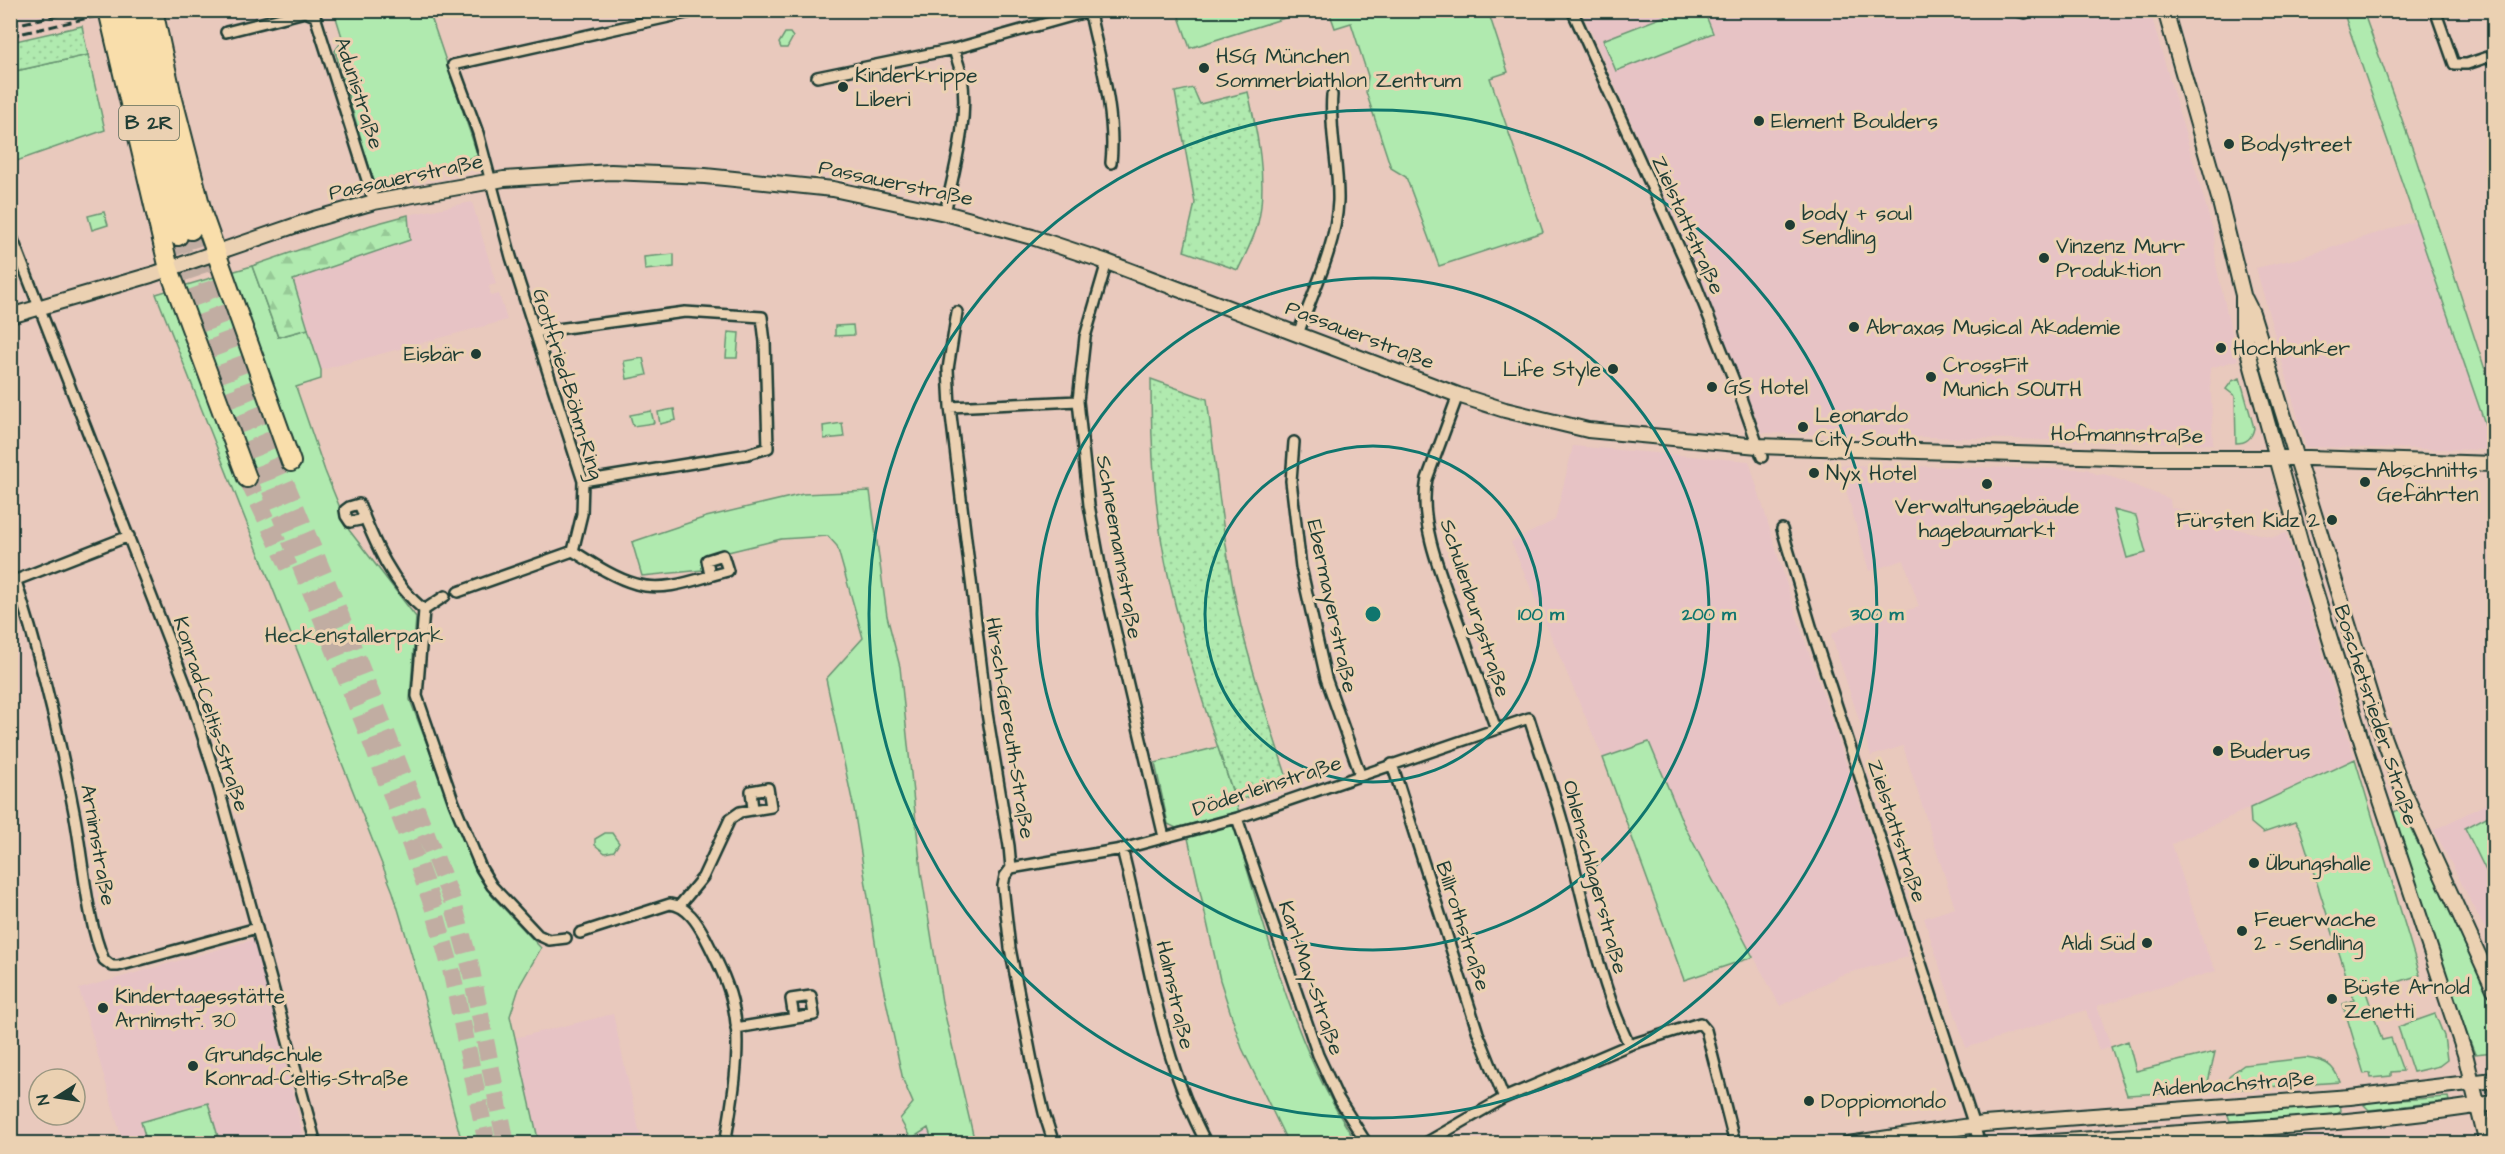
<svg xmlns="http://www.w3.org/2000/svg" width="2505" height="1154" viewBox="0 0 2505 1154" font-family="'Architects Daughter',sans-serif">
<defs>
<pattern id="forest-firs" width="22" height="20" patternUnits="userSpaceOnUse" patternTransform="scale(1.5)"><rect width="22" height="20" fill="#b0eaaf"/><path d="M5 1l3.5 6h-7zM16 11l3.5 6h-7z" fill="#97ca97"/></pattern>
<pattern id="garden-dots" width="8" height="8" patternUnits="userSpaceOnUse" patternTransform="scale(1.5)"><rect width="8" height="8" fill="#b0eaaf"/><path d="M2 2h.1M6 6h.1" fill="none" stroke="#97ca97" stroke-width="1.8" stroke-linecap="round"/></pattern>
</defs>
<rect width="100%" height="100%" fill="#e9c9bd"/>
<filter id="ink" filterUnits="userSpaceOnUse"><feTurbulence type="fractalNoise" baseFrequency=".0167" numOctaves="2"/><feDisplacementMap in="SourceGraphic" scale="12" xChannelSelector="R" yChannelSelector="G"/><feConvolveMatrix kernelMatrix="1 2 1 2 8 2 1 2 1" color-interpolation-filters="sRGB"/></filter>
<g filter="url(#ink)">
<path fill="#e7c3c5" d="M 1582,11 L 2150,11 L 2214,234 L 2216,265 L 2238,360 L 2210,368 L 2213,444 L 1762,433 L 1701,279 Z
M 472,202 L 496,284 L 489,286 L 491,296 L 499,294 L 507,320 L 321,370 L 292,280 L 410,240 L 408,215 Z
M 2415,221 L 2494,450 L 2306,447 L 2256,268 L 2299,258 Z
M 1573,446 L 1749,461 L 1794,608 L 1905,938 L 1908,957 L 1841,975 L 1780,1006 L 1683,823 L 1649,743 L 1603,758 L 1511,542 L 1555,520 Z
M 1839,465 L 2087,469 L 2098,475 L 2104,474 L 2170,499 L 2171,507 L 2203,517 L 2217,525 L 2273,537 L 2286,533 L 2355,759 L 2172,844 L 2205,948 L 2216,971 L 2097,1006 L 2111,1047 L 2099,1051 L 2086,1010 L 1966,1048 L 1924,918 L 1955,908 L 1903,746 L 1871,756 L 1831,635 L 1845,626 L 1919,607 L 1904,560 L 1869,571 Z
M 2494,800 L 2494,946 L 2434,830 Z
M 255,939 L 305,1143 L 123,1143 L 79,989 Z
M 613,1014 L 642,1143 L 539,1143 L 515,1038 Z
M 928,1128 L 933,1143 L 906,1143 L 911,1139 Z"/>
<path fill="#b0eaaf" stroke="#689472" stroke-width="1.5" d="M 334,11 L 429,11 L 478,156 L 374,183 L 335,51 L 343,40 Z
M 1177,11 L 1287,11 L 1288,17 L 1190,48 Z
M 1329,11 L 1488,11 L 1508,72 L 1490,78 L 1543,232 L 1439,266 L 1406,177 L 1391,168 L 1366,92 L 1368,76 L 1351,23 L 1335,28 Z
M 1678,11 L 1704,11 L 1713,33 L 1616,71 L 1603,40 Z
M 2343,11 L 2363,11 L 2414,153 L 2494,397 L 2494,450 Z
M 785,33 L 790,33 L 793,37 L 787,48 L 781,48 L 779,43 Z
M 88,55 L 105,130 L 11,163 L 11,72 Z
M 104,212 L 108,225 L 92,230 L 88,216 Z
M 674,254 L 674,267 L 645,270 L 644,257 Z
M 252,266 L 278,337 L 308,329 L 321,370 L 321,379 L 296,387 L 325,471 L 349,530 L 416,617 L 410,700 L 476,872 L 492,896 L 541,948 L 520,985 L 510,1016 L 539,1143 L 462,1143 L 421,986 L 393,892 L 156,294 Z
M 853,325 L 854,335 L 835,336 L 835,326 Z
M 728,332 L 739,333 L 737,358 L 726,358 Z
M 643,358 L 647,375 L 627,379 L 624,361 Z
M 2240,378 L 2254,428 C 2252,438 2247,443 2236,443 L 2235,396 L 2226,389 L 2232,381 Z
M 674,409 L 676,420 L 660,424 L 658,412 Z
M 651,411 L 654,423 L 633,426 L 630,415 Z
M 842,423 L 844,437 L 824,439 L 823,426 Z
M 870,491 L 887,616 L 900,667 L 921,871 L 942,1002 L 975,1143 L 933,1143 L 928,1128 L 911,1139 L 900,1119 L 913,1103 L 903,1080 L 880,973 L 854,809 L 826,679 L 863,638 L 837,546 L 828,536 L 781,539 L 708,557 L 703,570 L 642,576 L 632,542 L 706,517 L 803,494 Z
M 2114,510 L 2136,516 L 2146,553 L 2127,558 Z
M 1649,742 L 1683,823 L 1753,957 L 1684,980 L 1603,758 Z
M 1218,747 L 1239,812 L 1176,828 L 1168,824 L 1155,763 Z
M 2355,759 L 2420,975 L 2366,992 L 2382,1040 L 2391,1038 L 2403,1071 L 2391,1072 L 2391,1076 L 2371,1078 L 2370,1073 L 2364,1074 L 2343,1004 L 2354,1000 L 2300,829 L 2295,822 L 2263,833 L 2251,823 L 2250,808 Z
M 2401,808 L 2494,1003 L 2494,1052 L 2475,1054 L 2449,988 L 2389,815 Z
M 2494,813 L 2494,887 L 2465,828 Z
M 1228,823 L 1234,826 C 1268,934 1293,1049 1357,1143 L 1288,1143 L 1242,1048 L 1220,980 L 1188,838 L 1189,833 Z
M 605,833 L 612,833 L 619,843 L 614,851 L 605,853 L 595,845 L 595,839 Z
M 2435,1014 L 2444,1036 L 2447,1060 L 2439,1066 L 2413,1072 L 2398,1027 Z
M 2128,1041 L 2136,1071 L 2215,1052 L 2206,1091 L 2127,1095 L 2111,1047 Z
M 2306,1058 C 2325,1061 2333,1063 2340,1082 L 2224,1090 L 2230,1075 L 2244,1065 Z
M 2448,1097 L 2449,1101 L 2369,1110 L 2364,1105 L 2369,1102 Z
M 208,1103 L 220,1143 L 147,1143 L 141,1122 Z
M 2340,1103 L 2341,1111 L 2336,1115 L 2230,1121 L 2228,1115 L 2231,1111 Z
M 1944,1134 L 1946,1141 L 1877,1144 Z"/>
<path fill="url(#forest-firs)" stroke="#689472" stroke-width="1.5" d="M 408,215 L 410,240 L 293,280 L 308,329 L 278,337 L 252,266 L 371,225 Z"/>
<path fill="url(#garden-dots)" stroke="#689472" stroke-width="1.5" d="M 82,26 L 88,55 L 11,72 L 11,42 Z
M 1193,88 L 1200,104 L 1248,92 C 1257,131 1268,182 1258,223 C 1254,239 1245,255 1238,270 L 1184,251 L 1195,203 L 1175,92 Z
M 1151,379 L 1207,399 C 1217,475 1224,551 1241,626 C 1254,679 1272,731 1289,784 L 1236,801 C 1211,728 1186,654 1169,579 C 1154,514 1151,445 1151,379 Z"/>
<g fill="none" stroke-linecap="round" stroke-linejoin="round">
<path stroke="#c1ada2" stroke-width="18" stroke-dasharray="18 9" stroke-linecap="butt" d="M 191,230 L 210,292 L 244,384 L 332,595 L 453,903 L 470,965 L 506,1144
M 178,236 C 252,464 354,682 434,909 L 451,969 L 487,1144
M 247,478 L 289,567"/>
<defs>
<path id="street" d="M 1572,10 L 1696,285 L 1741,398 L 1762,457
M 2014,10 L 2025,13 L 2033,10
M 2435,10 L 2454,64 L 2467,64 L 2494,55
M 226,32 L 305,12 L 315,16 L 374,202
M 817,77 L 954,49 L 1086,12 L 1091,18 C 1101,64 1116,115 1111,163
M 945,213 C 954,170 969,120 962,77 C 960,67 956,58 954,49
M 10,232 L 189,693 L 215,775 L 316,1144
M 1107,262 L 1085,337 L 1078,401 L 1089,505 L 1101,570 L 1164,837
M 957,312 L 948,369 L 950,407 L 987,713 L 1009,846 L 1011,868 L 1005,876 L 1003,886 L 1010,948 L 1034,1071 L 1044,1113 L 1054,1144
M 535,332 L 685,312 L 762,317 L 765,342 L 768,448 L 748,454 L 583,481
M 1298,334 C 1313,292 1336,247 1338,201 C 1339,166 1329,131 1332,95
M 1458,395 L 1427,479 C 1417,524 1446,587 1461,630 C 1473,663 1484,696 1496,729
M 950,407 L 1078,401
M 1294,442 L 1291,481 L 1301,567 L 1326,678 L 1360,774
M 364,515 L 360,520 L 350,522 L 346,516 L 345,510 L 349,507 L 359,504 C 375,543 391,583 424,610
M 1782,529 L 1814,636 L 1980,1144
M 573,551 C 592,563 614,578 636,584 C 666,593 699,578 728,571 L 723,555 L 707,560 L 710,575
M 16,581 C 40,656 59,733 74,812 C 83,857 86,919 104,960 L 112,966 L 118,966 L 257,928
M 11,582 L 129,536
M 458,592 L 573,551 L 582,514 L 583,481 L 511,257 L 478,133 L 453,65 L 700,10
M 445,596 L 424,610 L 417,696 L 454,803 L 481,868 L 492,886 L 538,935 L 549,940 L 566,938
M 1392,764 L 1478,1033 L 1504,1098
M 1237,818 L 1318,1055 L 1338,1098 L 1367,1144
M 1122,849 C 1148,948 1157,1053 1207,1144
M 1011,868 L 1122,849 L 1237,818 L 1529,718 C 1541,756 1555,793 1565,831 C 1585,903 1597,977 1629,1045
M 680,905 L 703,877 L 730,819 L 740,812 L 771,807 L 768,788 L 751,791 L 753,809
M 580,933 L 670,904 C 687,906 697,922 705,937 C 717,961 729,983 734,1010 C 742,1048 732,1105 725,1144
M 736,1028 L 814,1015 L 811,996 L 791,999 L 794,1018
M 2258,1126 L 2261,1144
M 1424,1144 L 1504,1098 L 1629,1045 L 1700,1023 L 1706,1030 L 1735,1144"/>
<path id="secondary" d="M 2165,10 L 2219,198 L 2243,295 L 2243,329 L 2252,367 L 2302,548 L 2364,749 L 2465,1054 L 2487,1144
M 2245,299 L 2252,313 L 2382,734 L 2403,790 L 2494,989
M 10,316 L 151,275 L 314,219 L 374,202 L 504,179 L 611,172 L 705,176 L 833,189 L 945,213 L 1032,237 L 1107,262 L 1458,395 L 1505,410 L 1588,430 L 1758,446 L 2143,458 L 2309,458 L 2494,464
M 1848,1144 L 1984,1124 L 2350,1097 L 2494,1080
M 2029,1144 C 2184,1130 2341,1128 2494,1103"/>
<path id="highway" d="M 108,10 L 169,269 L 247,478
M 122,10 L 178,236
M 137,10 L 191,230
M 153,10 L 171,92 L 203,216 L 291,462"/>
</defs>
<use href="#street" stroke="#1f3d34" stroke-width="14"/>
<use href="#secondary" stroke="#1f3d34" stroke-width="18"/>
<use href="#highway" stroke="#1f3d34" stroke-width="22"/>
<use href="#street" stroke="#ebd1b2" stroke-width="9"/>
<use href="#secondary" stroke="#ebd1b2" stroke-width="14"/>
<use href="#highway" stroke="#f9deab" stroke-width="18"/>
<path stroke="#1f3d34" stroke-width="3" stroke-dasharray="9 4.5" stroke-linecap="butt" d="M 10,26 L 81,10
M 10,36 L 123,10"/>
</g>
</g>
<g fill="none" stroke="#0f766e" stroke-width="3">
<circle cx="1373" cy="614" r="168"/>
<circle cx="1373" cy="614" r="336"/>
<circle cx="1373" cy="614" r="504"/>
</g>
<g fill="#1f3d34" stroke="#ebd1b2" stroke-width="2">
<circle cx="1204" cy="68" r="6"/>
<circle cx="843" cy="87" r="6"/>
<circle cx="1759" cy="121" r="6"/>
<circle cx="2229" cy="144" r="6"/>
<circle cx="1790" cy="225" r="6"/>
<circle cx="2044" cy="258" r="6"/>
<circle cx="1854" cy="327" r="6"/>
<circle cx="2221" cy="348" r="6"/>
<circle cx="476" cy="354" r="6"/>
<circle cx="1613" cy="369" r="6"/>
<circle cx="1931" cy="377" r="6"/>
<circle cx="1712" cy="387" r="6"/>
<circle cx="1803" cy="427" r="6"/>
<circle cx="1814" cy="473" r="6"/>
<circle cx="2365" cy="482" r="6"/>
<circle cx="1987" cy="484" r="6"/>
<circle cx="2332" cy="520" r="6"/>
<circle cx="2218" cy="751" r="6"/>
<circle cx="2254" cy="863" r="6"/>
<circle cx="2242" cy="931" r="6"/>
<circle cx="2147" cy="943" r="6"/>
<circle cx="2332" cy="999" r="6"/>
<circle cx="103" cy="1008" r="6"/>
<circle cx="193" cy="1066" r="6"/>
<circle cx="1809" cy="1101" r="6"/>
</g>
<g text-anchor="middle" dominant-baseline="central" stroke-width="6" stroke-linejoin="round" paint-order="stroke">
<rect fill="#ebd1b2" stroke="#5c695a" stroke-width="1.5" x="119" y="106" width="60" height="34" rx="4.5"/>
<g font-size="20" font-weight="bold" fill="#1f3d34">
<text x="149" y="123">B 2R</text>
</g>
<g font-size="21" fill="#1f3d34" stroke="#ebd1b2" text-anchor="start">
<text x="1216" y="56">HSG München<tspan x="1216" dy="24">Sommerbiathlon Zentrum</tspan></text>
<text x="855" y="75">Kinderkrippe<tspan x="855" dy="24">Liberi</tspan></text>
<text x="1771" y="121">Element Boulders</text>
<text x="2241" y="144">Bodystreet</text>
<text x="1802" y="213">body + soul<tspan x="1802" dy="24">Sendling</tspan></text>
<text x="2056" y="246">Vinzenz Murr<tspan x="2056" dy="24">Produktion</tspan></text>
<text x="1866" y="327">Abraxas Musical Akademie</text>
<text x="2233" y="348">Hochbunker</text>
<text x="464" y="354" text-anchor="end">Eisbär</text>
<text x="1943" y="365">CrossFit<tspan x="1943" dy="24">Munich SOUTH</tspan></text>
<text x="1601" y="369" text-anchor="end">Life Style</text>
<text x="1724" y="387">GS Hotel</text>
<text x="1815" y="415">Leonardo<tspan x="1815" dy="24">City South</tspan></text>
<text x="2377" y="470">Abschnitts<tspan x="2377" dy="24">Gefährten</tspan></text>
<text x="1826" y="473">Nyx Hotel</text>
<text x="1987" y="506" text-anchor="middle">Verwaltunsgebäude<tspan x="1987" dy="24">hagebaumarkt</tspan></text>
<text x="2320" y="520" text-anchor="end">Fürsten Kidz 2</text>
<text x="2230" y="751">Buderus</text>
<text x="2266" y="863">Übungshalle</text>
<text x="2254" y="919">Feuerwache<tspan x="2254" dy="24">2 - Sendling</tspan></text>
<text x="2135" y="943" text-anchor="end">Aldi Süd</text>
<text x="2344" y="987">Büste Arnold<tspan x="2344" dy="24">Zenetti</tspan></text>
<text x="115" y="996">Kindertagesstätte<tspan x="115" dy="24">Arnimstr. 30</tspan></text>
<text x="205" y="1054">Grundschule<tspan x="205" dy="24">Konrad-Celtis-Straße</tspan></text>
<text x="1821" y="1101">Doppiomondo</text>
</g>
<g font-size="21" fill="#1f3d34" stroke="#ebd1b2">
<text transform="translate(359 93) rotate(72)">Adunistraße</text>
<text transform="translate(406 177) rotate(-12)">Passauerstraße</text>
<text transform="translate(896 183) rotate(12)">Passauerstraße</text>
<text transform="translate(1688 225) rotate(66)">Zielstattstraße</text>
<text transform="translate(1360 335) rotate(21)">Passauerstraße</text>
<text transform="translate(568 384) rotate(73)">Gottfried-Böhm-Ring</text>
<text transform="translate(2127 435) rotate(1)">Hofmannstraße</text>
<text transform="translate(1119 547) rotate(80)">Schneemannstraße</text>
<text transform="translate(1332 606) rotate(78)">Ebermayerstraße</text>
<text transform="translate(1475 608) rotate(72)">Schulenburgstraße</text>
<text transform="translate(211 714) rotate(72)">Konrad-Celtis-Straße</text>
<text transform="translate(2376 715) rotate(72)">Boschetsrieder Straße</text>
<text transform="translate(1010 728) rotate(81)">Hirsch-Gereuth-Straße</text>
<text transform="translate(1267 786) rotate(-18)">Döderleinstraße</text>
<text transform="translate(1897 831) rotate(72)">Zielstattstraße</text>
<text transform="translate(98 845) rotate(80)">Arnimstraße</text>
<text transform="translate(1595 877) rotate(75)">Ohlenschlagerstraße</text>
<text transform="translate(1463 926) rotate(72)">Billrothstraße</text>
<text transform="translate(1311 978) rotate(71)">Karl-May-Straße</text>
<text transform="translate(1175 995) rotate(77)">Halmstraße</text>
<text transform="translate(2233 1084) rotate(-4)">Aidenbachstraße</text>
</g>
<g font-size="21" fill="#26463a" stroke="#ebd1b2">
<text x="354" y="635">Heckenstallerpark</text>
</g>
</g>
<circle cx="1373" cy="614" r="9" fill="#0f766e" stroke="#ebd1b2" stroke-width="3"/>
<g font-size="18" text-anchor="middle" font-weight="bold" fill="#0f766e" stroke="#ebd1b2" stroke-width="6" stroke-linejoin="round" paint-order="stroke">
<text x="1541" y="620">100 m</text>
<text x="1709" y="620">200 m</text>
<text x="1877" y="620">300 m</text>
</g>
<rect width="2505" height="1154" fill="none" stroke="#ebd1b2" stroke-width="36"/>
<rect x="18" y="18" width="2469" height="1118" fill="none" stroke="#1f3d34" stroke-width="2" filter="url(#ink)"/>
<g transform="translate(57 1097) rotate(258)"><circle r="28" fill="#ebd1b2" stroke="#999680" stroke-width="1.5"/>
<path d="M0-4.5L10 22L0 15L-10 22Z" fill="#1f3d34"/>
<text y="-9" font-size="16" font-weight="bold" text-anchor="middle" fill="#1f3d34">N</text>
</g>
</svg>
